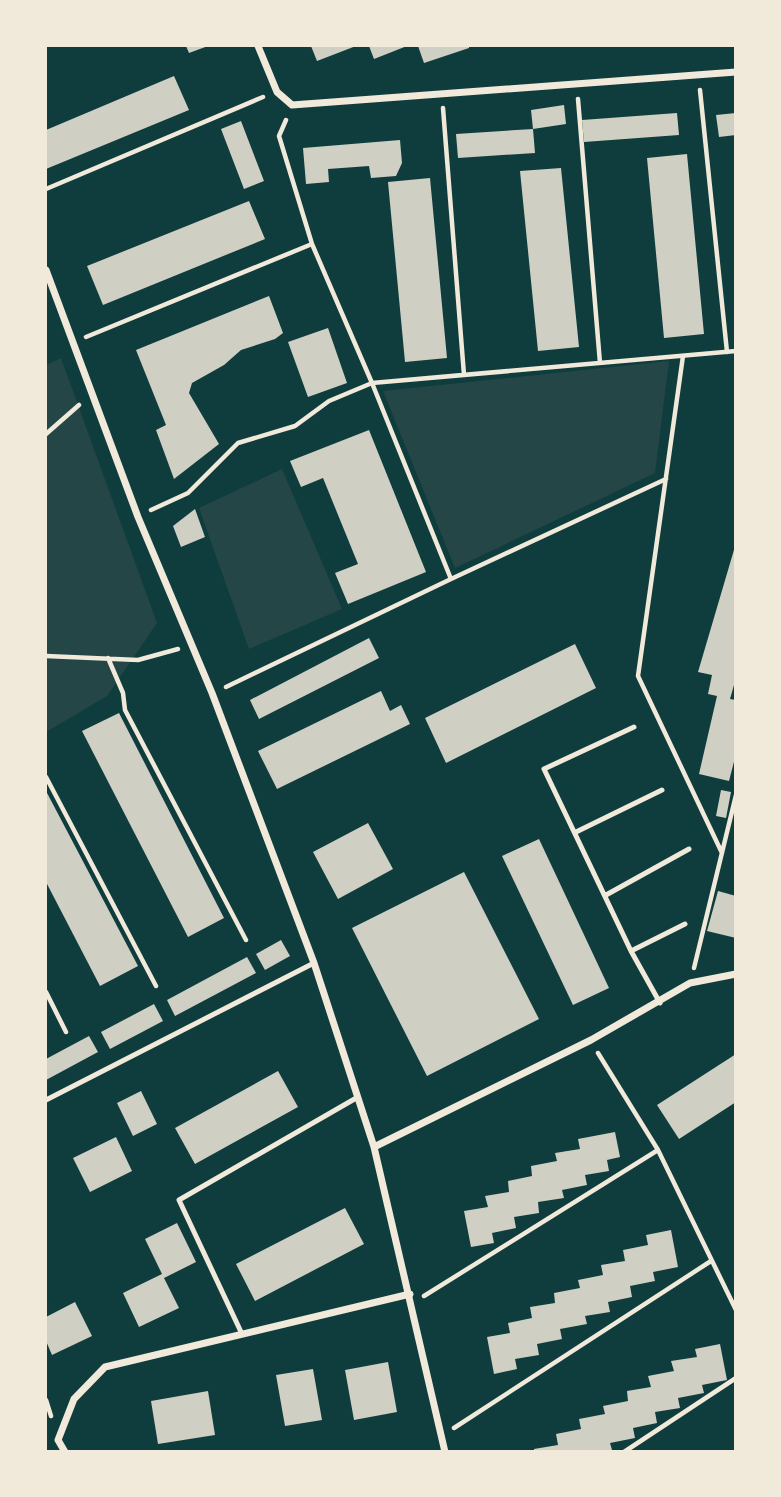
<svg xmlns="http://www.w3.org/2000/svg" width="781" height="1497" viewBox="0 0 781 1497" font-family="Figtree,sans-serif">
<rect width="100%" height="100%" fill="#0f3d3e"/>
<path fill="#244646" d="M 61,358 L 157,623 L 107,696 L 46,732 L 46,365 Z
M 669,361 L 655,473 L 455,568 L 383,391 Z
M 282,469 L 342,609 L 249,649 L 199,508 Z"/>
<path fill="#cfcfc3" d="M 186,46 L 208,46 L 189,53 Z
M 311,46 L 356,46 L 317,61 Z
M 369,46 L 407,46 L 374,59 Z
M 418,46 L 469,46 L 469,48 L 424,63 Z
M 174,76 L 189,110 L 46,169 L 46,130 Z
M 564,105 L 566,124 L 533,129 L 535,153 L 458,158 L 456,134 L 533,129 L 531,110 Z
M 677,113 L 679,135 L 584,142 L 582,120 Z
M 736,113 L 736,135 L 719,137 L 716,115 Z
M 241,121 L 264,181 L 244,189 L 221,129 Z
M 400,140 L 402,163 L 396,176 L 371,178 L 369,166 L 328,169 L 329,182 L 306,184 L 303,148 Z
M 687,154 L 704,334 L 664,338 L 647,158 Z
M 561,168 L 579,347 L 538,351 L 520,171 Z
M 430,178 L 447,358 L 405,362 L 388,182 Z
M 249,201 L 265,239 L 103,305 L 87,266 Z
M 269,296 L 283,333 L 275,339 L 241,350 L 224,365 L 192,383 L 189,393 L 219,444 L 174,479 L 156,430 L 166,425 L 136,350 Z
M 328,328 L 347,383 L 308,397 L 288,342 Z
M 369,430 L 426,572 L 348,604 L 335,573 L 358,564 L 323,478 L 301,487 L 290,461 Z
M 195,509 L 205,537 L 181,547 L 173,526 Z
M 736,543 L 736,678 L 730,699 L 736,700 L 736,754 L 729,781 L 699,774 L 717,696 L 708,694 L 712,675 L 698,672 Z
M 369,638 L 379,658 L 259,719 L 250,700 Z
M 575,644 L 596,688 L 446,763 L 425,718 Z
M 381,691 L 390,711 L 401,705 L 410,724 L 277,789 L 258,751 Z
M 119,713 L 224,918 L 188,937 L 82,731 Z
M 721,790 L 731,792 L 726,818 L 716,816 Z
M 46,791 L 138,966 L 100,986 L 46,882 Z
M 368,823 L 393,869 L 338,899 L 313,852 Z
M 539,839 L 609,988 L 573,1005 L 502,856 Z
M 464,872 L 539,1019 L 427,1076 L 352,928 Z
M 718,891 L 736,896 L 736,938 L 707,931 Z
M 281,940 L 290,956 L 265,970 L 256,954 Z
M 247,957 L 256,973 L 175,1016 L 167,1000 Z
M 154,1004 L 163,1021 L 110,1049 L 101,1032 Z
M 89,1036 L 98,1052 L 46,1080 L 46,1059 Z
M 736,1054 L 736,1102 L 679,1139 L 657,1105 Z
M 278,1071 L 298,1107 L 195,1164 L 175,1128 Z
M 141,1091 L 157,1124 L 133,1136 L 117,1103 Z
M 615,1132 L 620,1157 L 607,1160 L 609,1171 L 585,1175 L 587,1185 L 562,1190 L 564,1198 L 538,1202 L 539,1213 L 514,1217 L 516,1228 L 492,1233 L 494,1243 L 471,1247 L 464,1211 L 488,1207 L 485,1196 L 509,1192 L 508,1181 L 532,1176 L 531,1166 L 557,1161 L 555,1153 L 580,1149 L 578,1139 Z
M 116,1137 L 132,1171 L 90,1192 L 73,1158 Z
M 345,1208 L 364,1244 L 255,1301 L 236,1264 Z
M 177,1223 L 196,1262 L 164,1278 L 179,1308 L 139,1327 L 123,1293 L 162,1274 L 145,1239 Z
M 671,1230 L 678,1267 L 653,1272 L 655,1281 L 630,1286 L 632,1297 L 608,1302 L 610,1312 L 585,1316 L 587,1324 L 560,1329 L 562,1339 L 537,1344 L 539,1355 L 515,1359 L 517,1369 L 494,1374 L 487,1337 L 510,1333 L 508,1323 L 532,1318 L 530,1307 L 555,1303 L 554,1293 L 580,1288 L 578,1280 L 603,1275 L 601,1265 L 625,1261 L 623,1250 L 648,1245 L 646,1235 Z
M 75,1302 L 92,1336 L 52,1355 L 46,1341 L 46,1317 Z
M 720,1344 L 727,1380 L 702,1385 L 704,1393 L 678,1398 L 680,1408 L 655,1412 L 657,1423 L 633,1428 L 635,1438 L 610,1443 L 612,1450 L 606,1452 L 534,1452 L 534,1449 L 558,1445 L 556,1434 L 581,1429 L 579,1419 L 605,1414 L 603,1406 L 628,1401 L 627,1391 L 651,1387 L 648,1376 L 674,1371 L 671,1361 L 697,1357 L 695,1349 Z
M 388,1362 L 397,1412 L 354,1420 L 345,1370 Z
M 313,1369 L 322,1420 L 285,1426 L 276,1375 Z
M 208,1391 L 215,1435 L 158,1444 L 151,1401 Z"/>
<g fill="none" stroke-linecap="round" stroke-linejoin="round">
<path stroke="#f1e9da" stroke-width="4.5" d="M 700,90 L 727,352
M 578,99 L 600,363
M 443,108 L 464,375
M 46,189 L 263,97
M 86,337 L 312,244
M 683,356 L 638,676 L 722,853
M 46,434 L 79,405
M 151,510 L 188,493 L 238,443 L 295,426 L 329,401 L 372,383 L 312,244 L 279,136 L 286,120
M 451,579 L 666,479
M 46,656 L 138,660 L 178,649
M 108,658 L 123,693 L 125,710 L 246,940
M 226,687 L 451,579 L 372,383 L 736,351
M 46,777 L 156,986
M 694,968 L 736,795
M 46,992 L 66,1032
M 598,1053 L 658,1150 L 736,1310
M 424,1296 L 658,1150
M 46,1400 L 51,1416
M 454,1428 L 711,1261
M 624,1452 L 736,1378"/>
<path stroke="#f1e9da" stroke-width="5" d="M 634,727 L 544,769 L 631,951 L 660,1003
M 576,832 L 662,790
M 606,895 L 689,849
M 631,951 L 685,924
M 46,1100 L 314,963
M 242,1334 L 179,1200 L 358,1097"/>
<path stroke="#f1e9da" stroke-width="7" d="M 258,46 L 277,92 L 292,105 L 736,72
M 46,270 L 138,517 L 212,693 L 314,963 L 374,1147 L 445,1452
M 374,1147 L 591,1040 L 690,983 L 736,974
M 65,1452 L 58,1440 L 74,1399 L 105,1367 L 410,1294"/>
</g>
<rect width="781" height="1497" fill="none" stroke="#f1e9da" stroke-width="94"/>
</svg>
